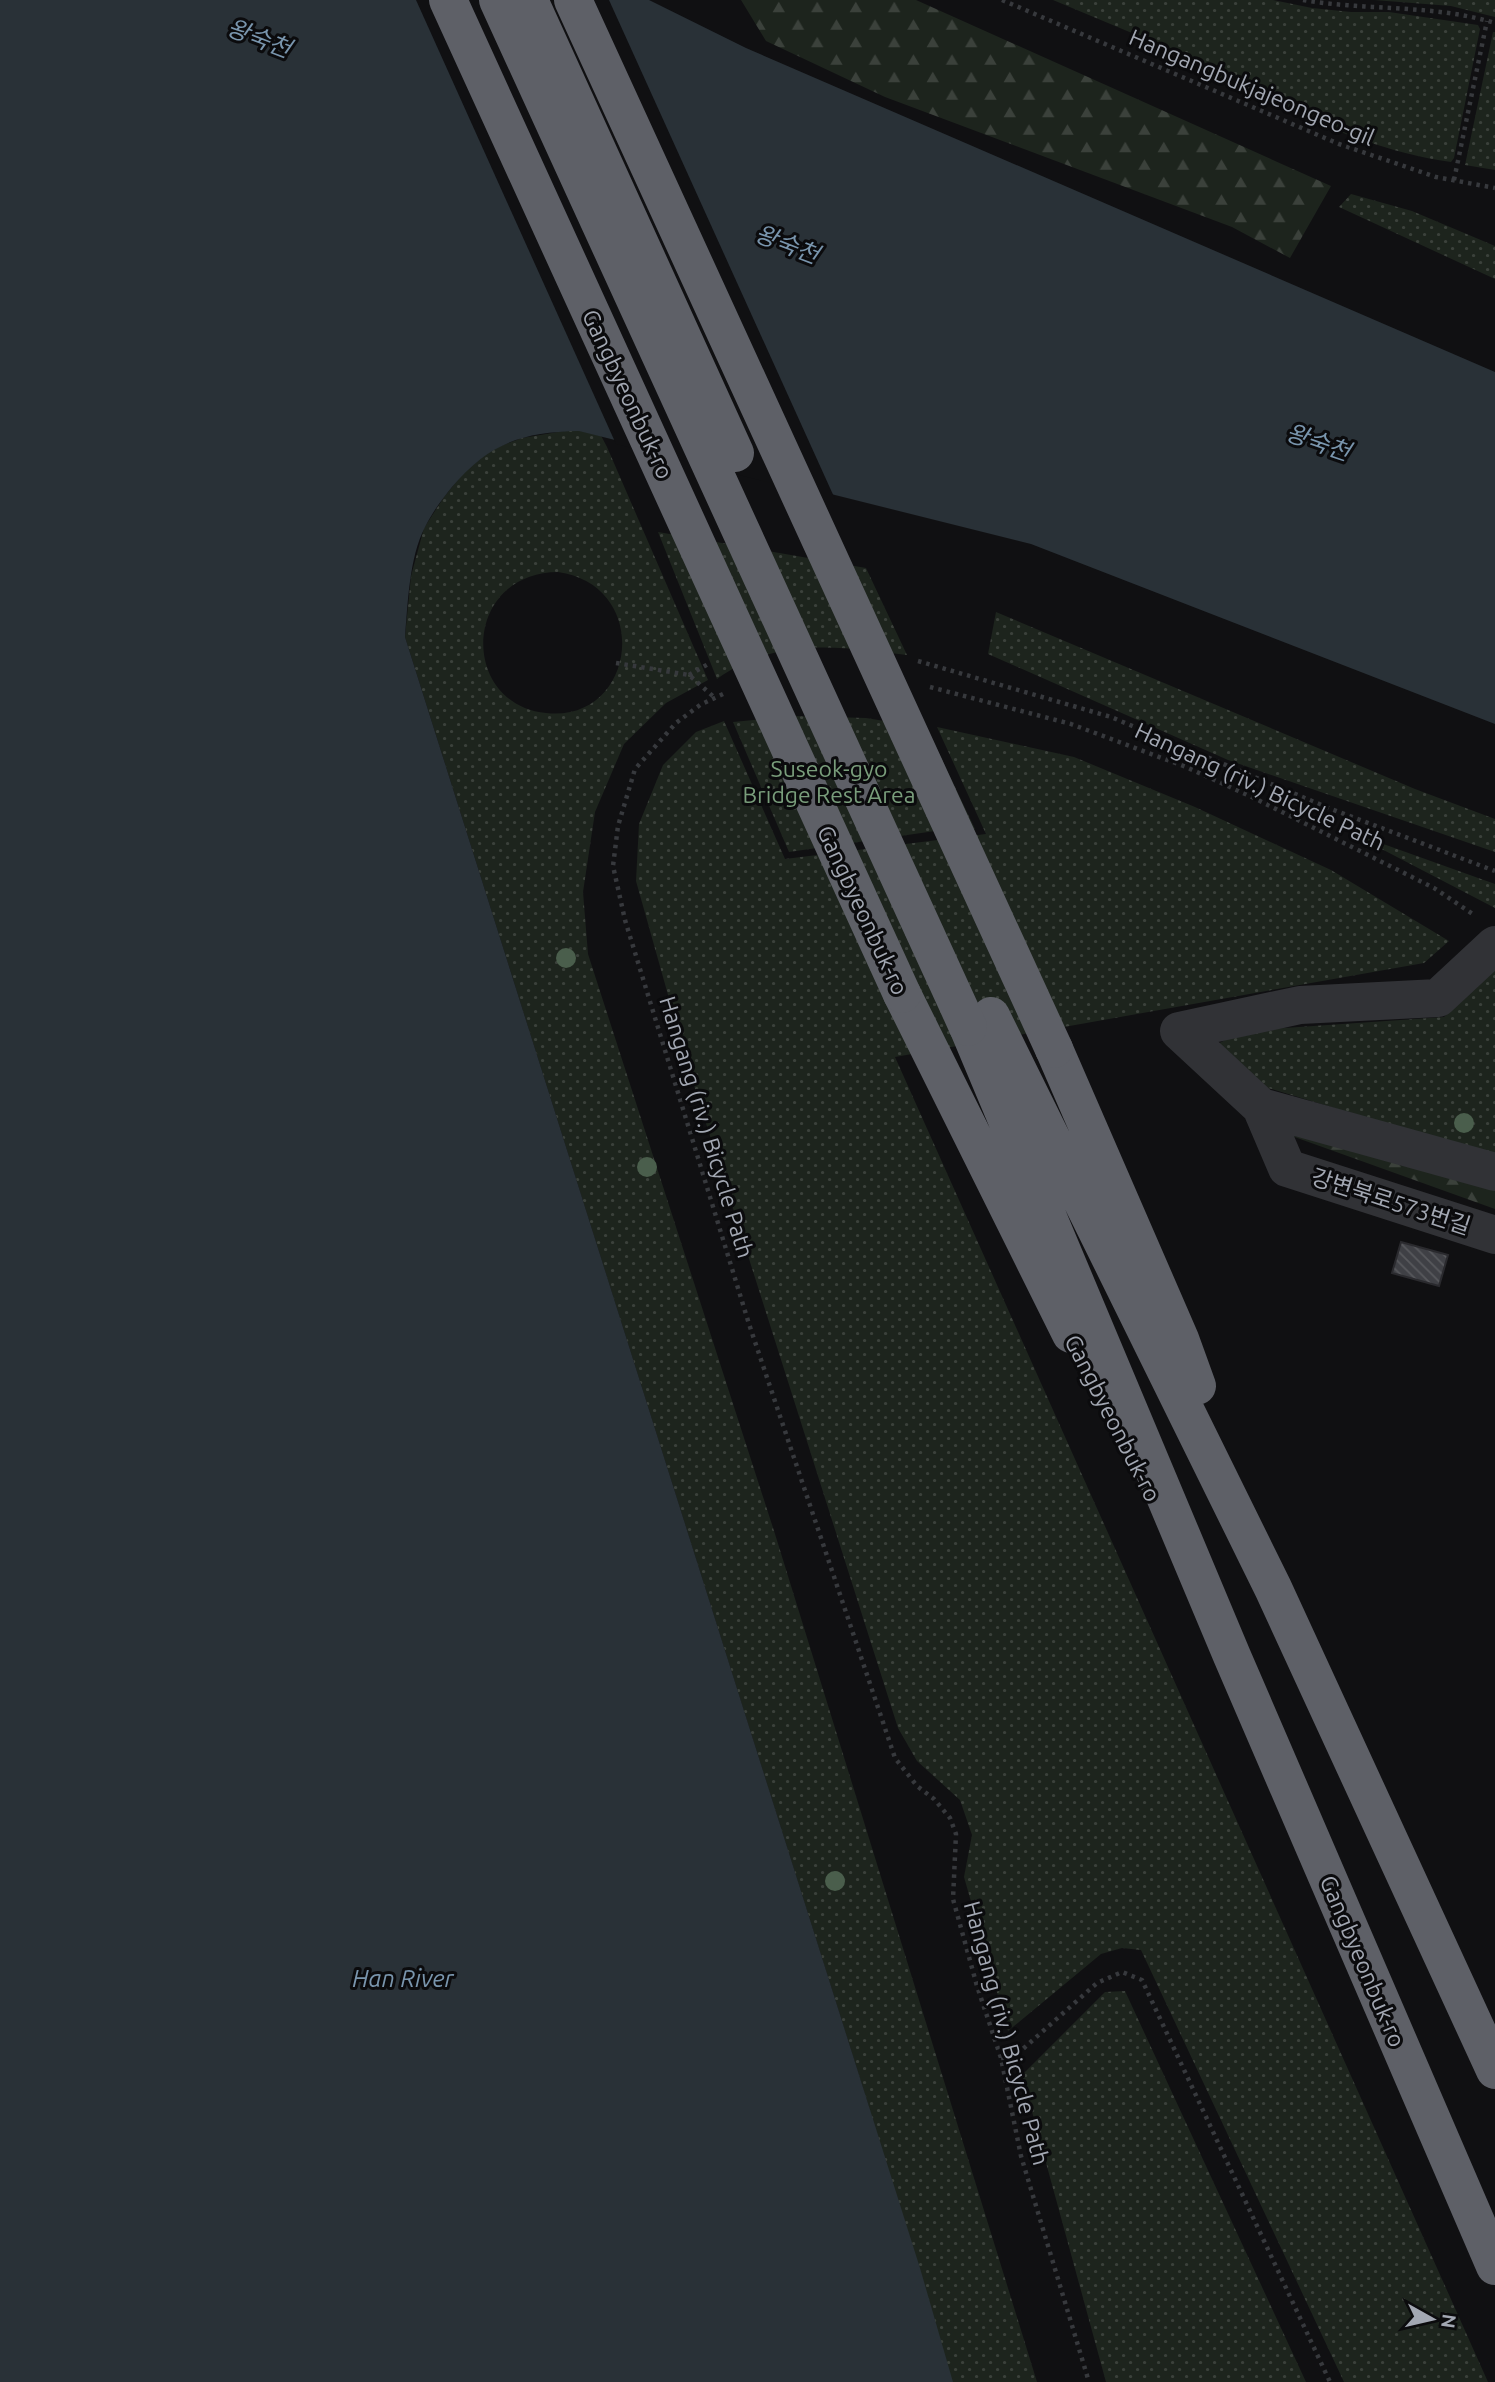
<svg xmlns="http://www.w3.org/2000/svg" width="1495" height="2382" viewBox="0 0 1495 2382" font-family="Ubuntu,'Noto Sans KR',sans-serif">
<defs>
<pattern id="grass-dots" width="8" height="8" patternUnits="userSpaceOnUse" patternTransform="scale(1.75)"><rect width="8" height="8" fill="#1d241d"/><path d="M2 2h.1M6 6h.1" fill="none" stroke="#3b413b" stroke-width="1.8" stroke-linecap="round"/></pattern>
<pattern id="forest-firs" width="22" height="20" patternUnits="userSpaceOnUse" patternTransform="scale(1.75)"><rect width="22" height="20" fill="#1d241d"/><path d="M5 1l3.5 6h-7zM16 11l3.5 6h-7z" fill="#3b413b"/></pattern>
<pattern id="building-back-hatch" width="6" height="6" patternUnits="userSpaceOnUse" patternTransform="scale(1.75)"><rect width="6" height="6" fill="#3f4045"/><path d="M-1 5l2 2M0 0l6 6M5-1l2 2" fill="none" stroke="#58595d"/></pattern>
</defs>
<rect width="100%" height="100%" fill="#101012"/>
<path fill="url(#grass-dots)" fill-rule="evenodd" d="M 1053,0 L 1273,0 L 1312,8 L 1351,12 L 1389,12 L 1478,25 L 1480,29 L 1454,158 L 1451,162 C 1354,149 1255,93 1166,52 L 1151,41 Z
M 1374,0 L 1495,0 L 1495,17 L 1451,6 Z
M 1493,32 L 1495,32 L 1495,170 L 1465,165 Z
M 1351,194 L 1412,211 L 1495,246 L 1495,279 L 1339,207 Z
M 588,427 L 597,428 L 607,447 L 708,680 L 666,703 L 624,744 L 595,812 L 583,892 L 588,954 L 775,1534 L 1037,2382 L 946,2382 L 868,2104 L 405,637 L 411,576 L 424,528 L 444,497 L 465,471 L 492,449 L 522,438 ZM 558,572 C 654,586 636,723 546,713 C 459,704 462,573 558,572 Z
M 658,532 L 866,568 L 907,655 C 842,646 773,637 717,679 Z
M 996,612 L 1415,789 L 1495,819 L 1495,852 L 1228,760 L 988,654 Z
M 794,716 L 866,718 L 927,728 L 975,829 L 935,831 L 789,852 L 733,722 Z
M 724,721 L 785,859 L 986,834 L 937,727 L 1074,757 L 1195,807 L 1331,870 L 1449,941 L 1424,963 L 895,1057 L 1488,2382 L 1344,2382 L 1141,1950 L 1122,1948 L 1101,1954 L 1008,2031 L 964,1877 L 972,1835 L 960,1800 L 917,1761 L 898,1728 L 690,1073 L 636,881 L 639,824 L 663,765 L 696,732 Z
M 1347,831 L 1495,884 L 1495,908 Z
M 1495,966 L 1495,1157 L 1268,1088 L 1212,1047 L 1242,1031 L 1444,1017 Z
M 1125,1991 L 1306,2382 L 1106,2382 L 1022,2075 L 1105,1992 Z"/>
<path fill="url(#forest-firs)" d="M 741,0 L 916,0 L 1331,186 L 1290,258 L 1232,227 L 885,97 L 766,41 Z
M 1289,1135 L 1495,1170 L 1495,1209 Z"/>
<path fill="#293137" d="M 0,0 L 649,0 L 746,48 L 1495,372 L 1495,724 L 1031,544 L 579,431 C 523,432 489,443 452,487 C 442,499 432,513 425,527 C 409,558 408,603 405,637 L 920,2268 L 953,2382 L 0,2382 Z"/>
<path fill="#101012" d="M 416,0 L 609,0 L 835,499 L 616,444 Z"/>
<path fill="url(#building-back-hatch)" stroke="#2a2a2e" stroke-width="2" d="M 1401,1242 L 1448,1255 L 1439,1286 L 1392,1273 Z"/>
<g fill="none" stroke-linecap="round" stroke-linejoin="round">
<path stroke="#37393d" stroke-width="4.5" stroke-dasharray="3.5 5" stroke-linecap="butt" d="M 1002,0 L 1339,144 L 1436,177 L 1495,188
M 1303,0 C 1367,11 1433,4 1495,23
M 1454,180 L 1487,21
M 918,661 L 1111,717 L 1331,809 L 1495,871
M 616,663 L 689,675 L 715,698
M 689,675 L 710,663
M 930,687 L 1071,724 L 1186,767 L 1254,798 L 1434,888 L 1474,915
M 723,694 L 700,705 L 676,723 L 635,769 L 618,826 L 613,866 L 625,920 L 749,1324 L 895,1758 L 917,1786 L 934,1799 L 950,1818 L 956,1834 L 953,1899 L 977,1986 L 1001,2058 L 1021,2156 L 1089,2382
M 1001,2058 L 1015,2056 L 1097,1983 L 1122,1972 L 1142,1980 L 1330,2382"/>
<path stroke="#313236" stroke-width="38" d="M 1261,1107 L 1179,1031 L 1300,1005 L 1438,998 L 1495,945
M 1495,1172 L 1261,1107 L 1287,1168 L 1495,1235"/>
<path stroke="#5e6067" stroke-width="38" d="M 902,994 L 1071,1334
M 991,1016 L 1273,1588 L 1495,2070
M 968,1027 L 1232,1656 L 1495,2266
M 1054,1049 L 1180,1339 L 1197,1386"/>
<path stroke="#5e6067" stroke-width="38" d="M 448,0 L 902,994
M 498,0 L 968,1027
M 529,0 L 735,453
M 573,0 L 1054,1049"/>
</g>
<g fill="#4a5e4c">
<circle cx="566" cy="958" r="10"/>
<circle cx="1464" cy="1123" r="10"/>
<circle cx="647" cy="1167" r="10"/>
<circle cx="835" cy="1881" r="10"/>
</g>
<g text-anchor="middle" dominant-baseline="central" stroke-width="6" stroke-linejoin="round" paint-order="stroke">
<g font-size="23" fill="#a2a7b2" stroke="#0b0b0d">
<text transform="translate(1252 87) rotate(23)">Hangangbukjajeongeo-gil</text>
<text transform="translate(628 394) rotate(65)">Gangbyeonbuk-ro</text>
<text transform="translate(1260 786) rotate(25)">Hangang (riv.) Bicycle Path</text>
<text transform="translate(863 910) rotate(65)">Gangbyeonbuk-ro</text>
<text transform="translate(707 1127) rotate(73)">Hangang (riv.) Bicycle Path</text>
<text transform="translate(1391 1201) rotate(18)">강변북로573번길</text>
<text transform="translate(1113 1418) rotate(63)">Gangbyeonbuk-ro</text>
<text transform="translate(1363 1961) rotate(67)">Gangbyeonbuk-ro</text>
<text transform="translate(1007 2033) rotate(75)">Hangang (riv.) Bicycle Path</text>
</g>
<g font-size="23" fill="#799d7b" stroke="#0b0b0d">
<text x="829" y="768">Suseok-gyo<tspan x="829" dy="26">Bridge Rest Area</tspan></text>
</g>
<g font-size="24" font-style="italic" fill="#7995ad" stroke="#0b0b0d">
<text transform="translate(259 38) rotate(21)">왕숙천</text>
<text transform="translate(787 244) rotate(21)">왕숙천</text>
<text transform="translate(1318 442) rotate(19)">왕숙천</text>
<text x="403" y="1978">Han River</text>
</g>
</g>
<g transform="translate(1432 2319) rotate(98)" stroke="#0b0b0d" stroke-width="5" paint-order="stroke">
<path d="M0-5L12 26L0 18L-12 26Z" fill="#a2a7b2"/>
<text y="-10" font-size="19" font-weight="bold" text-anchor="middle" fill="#a2a7b2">N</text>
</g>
</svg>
